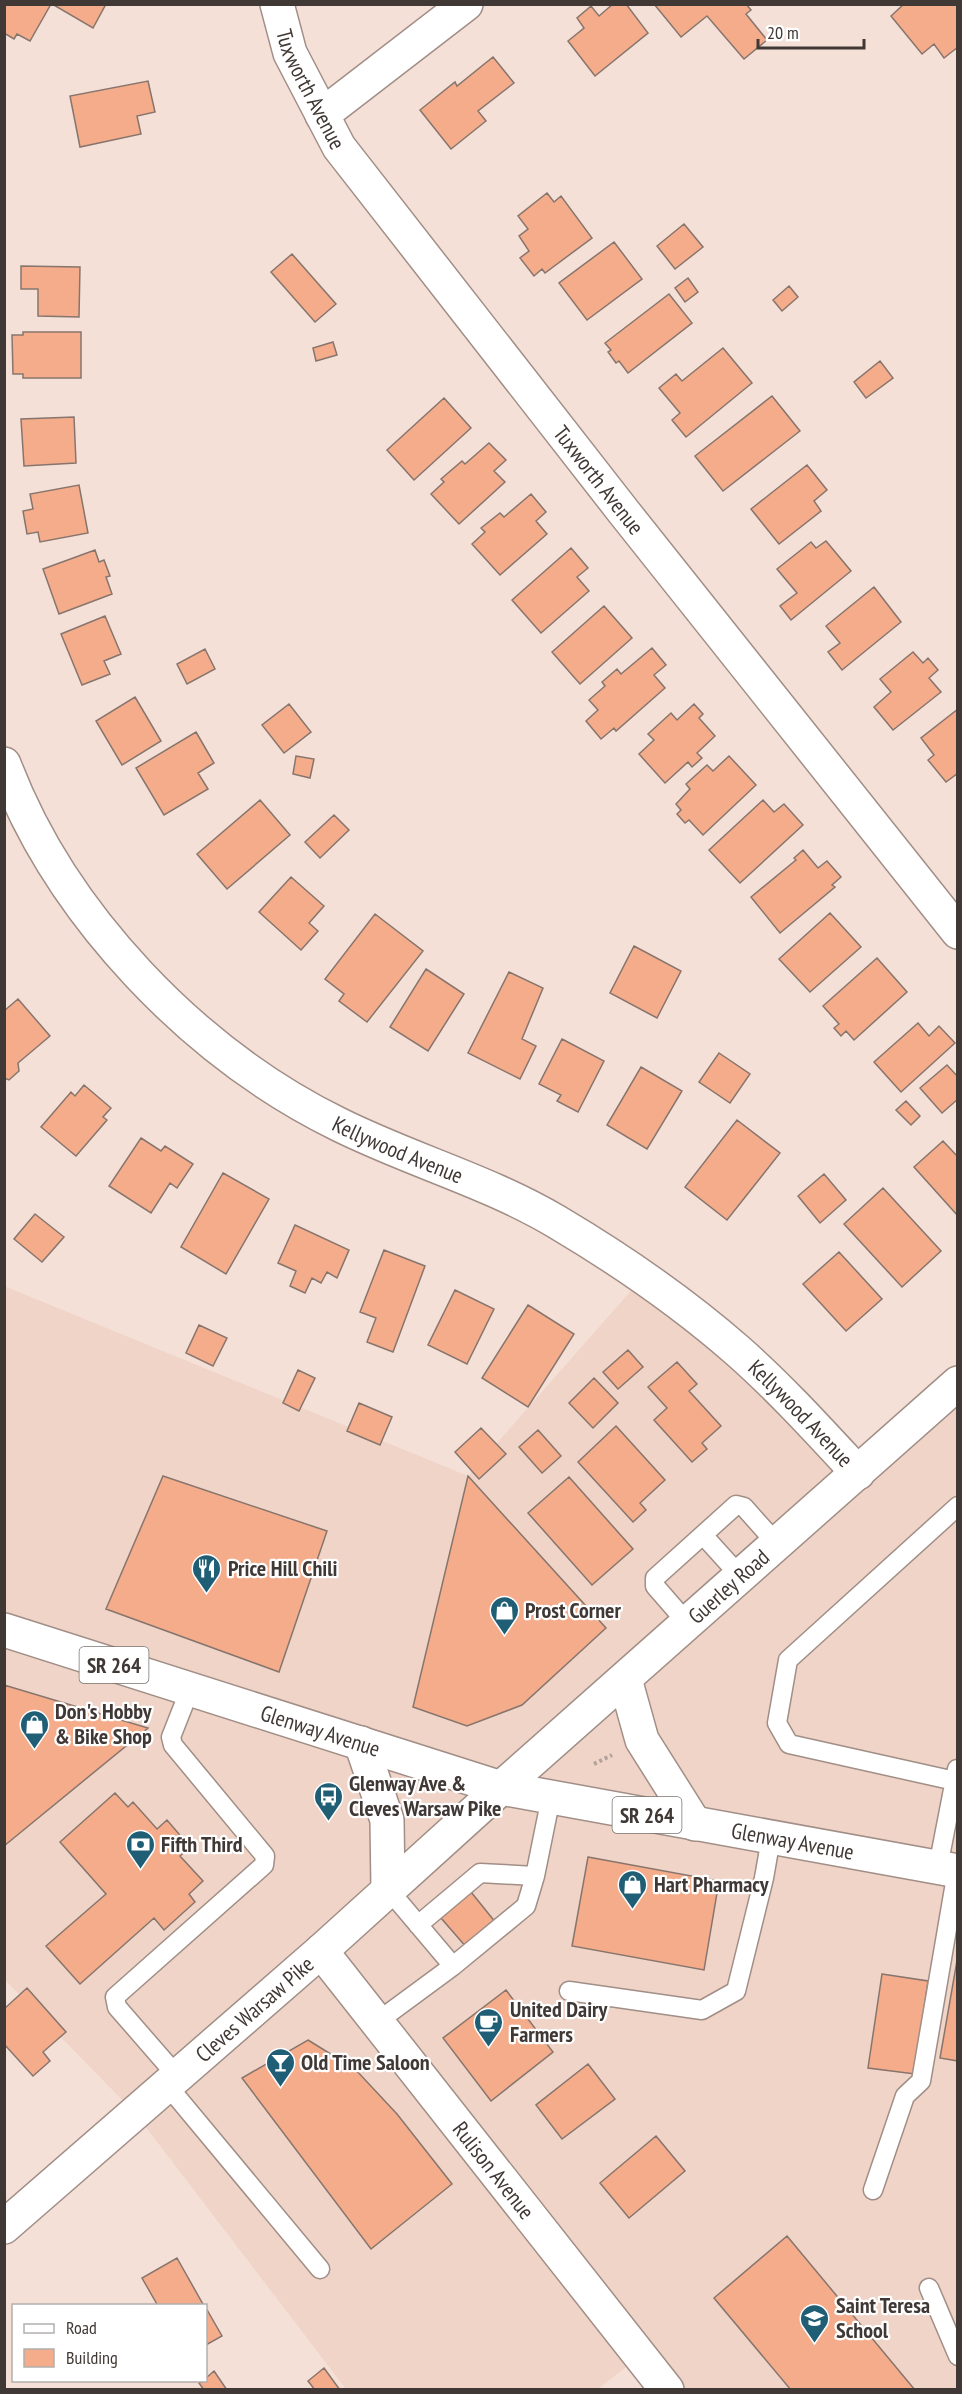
<svg xmlns="http://www.w3.org/2000/svg" width="962" height="2394" viewBox="0 0 962 2394" font-family="'PT Sans Narrow',sans-serif">
<rect width="100%" height="100%" fill="#f5e0d7"/>
<path fill="#efd4c7" d="M 644,1276 L 858,1473 L 957,1383 L 957,2389 L 667,2389 L 640,2356 L 598,2389 L 346,2389 L 135,2113 L 5,1980 L 4,1286 L 468,1476 Z"/>
<path fill="#f4ac8b" stroke="#87756d" stroke-width="1.5" d="M 4,4 L 51,4 L 30,41 L 17,34 L 14,39 L 4,33 Z
M 52,4 L 106,4 L 93,28 Z
M 613,4 L 626,4 L 648,33 L 595,76 L 568,41 L 584,28 L 577,18 L 591,6 L 599,16 Z
M 654,4 L 746,4 L 751,10 L 746,14 L 767,40 L 744,59 L 707,16 L 681,37 Z
M 904,4 L 958,4 L 958,47 L 944,58 L 934,44 L 922,54 L 891,16 Z
M 493,57 L 514,83 L 478,111 L 486,121 L 451,149 L 420,110 L 455,82 L 457,86 Z
M 148,81 L 155,112 L 137,116 L 141,134 L 80,147 L 70,96 Z
M 547,193 L 554,202 L 561,196 L 592,238 L 545,273 L 542,269 L 534,276 L 520,258 L 529,251 L 519,236 L 528,229 L 518,216 Z
M 684,224 L 703,247 L 675,269 L 657,246 Z
M 614,242 L 642,279 L 587,320 L 559,283 Z
M 292,254 L 336,304 L 315,322 L 271,272 Z
M 21,266 L 80,267 L 79,317 L 38,316 L 38,289 L 21,289 Z
M 688,278 L 698,292 L 685,302 L 675,288 Z
M 789,286 L 798,297 L 782,311 L 773,300 Z
M 669,294 L 692,323 L 628,373 L 619,361 L 616,363 L 608,352 L 611,350 L 605,343 Z
M 23,332 L 81,332 L 81,378 L 23,378 L 23,374 L 13,374 L 12,335 L 23,335 Z
M 333,342 L 337,355 L 316,361 L 313,348 Z
M 723,348 L 752,383 L 686,437 L 672,420 L 680,413 L 659,388 L 676,374 L 682,381 Z
M 880,361 L 893,378 L 866,398 L 854,382 Z
M 772,396 L 800,431 L 723,491 L 695,456 Z
M 444,398 L 471,428 L 414,480 L 387,450 Z
M 74,417 L 76,463 L 24,466 L 21,419 Z
M 489,443 L 506,460 L 494,471 L 505,482 L 459,524 L 431,494 L 444,482 L 441,479 L 462,461 L 465,464 Z
M 807,465 L 827,490 L 814,501 L 821,511 L 779,544 L 751,509 Z
M 79,485 L 88,533 L 40,542 L 38,532 L 27,534 L 23,511 L 33,509 L 30,494 Z
M 531,494 L 546,512 L 536,521 L 547,534 L 500,575 L 472,544 L 485,532 L 481,528 L 500,513 L 504,517 Z
M 826,541 L 851,571 L 791,620 L 780,606 L 797,593 L 777,569 L 811,542 L 816,548 Z
M 571,548 L 588,568 L 577,577 L 589,591 L 541,633 L 512,600 Z
M 95,550 L 99,562 L 104,560 L 110,576 L 106,577 L 112,594 L 59,614 L 43,569 Z
M 874,587 L 901,622 L 842,670 L 828,652 L 840,643 L 826,626 Z
M 604,606 L 632,638 L 580,684 L 552,652 Z
M 105,616 L 121,654 L 104,661 L 110,674 L 82,685 L 61,634 Z
M 652,648 L 666,665 L 654,675 L 665,688 L 616,731 L 614,728 L 601,739 L 586,721 L 598,710 L 589,700 L 605,686 L 602,682 L 617,669 L 621,674 Z
M 205,649 L 215,669 L 187,684 L 177,664 Z
M 913,652 L 923,663 L 928,658 L 938,670 L 929,678 L 941,692 L 893,730 L 874,707 L 891,692 L 880,679 Z
M 135,697 L 161,741 L 122,765 L 96,721 Z
M 289,704 L 311,732 L 284,753 L 262,725 Z
M 694,704 L 703,714 L 699,718 L 715,736 L 697,753 L 702,758 L 692,767 L 688,762 L 665,783 L 639,754 L 654,740 L 648,734 L 671,713 L 677,720 Z
M 958,709 L 958,773 L 946,782 L 928,760 L 934,755 L 921,738 Z
M 196,732 L 214,763 L 198,773 L 208,789 L 164,815 L 136,768 Z
M 296,756 L 314,759 L 310,778 L 293,774 Z
M 729,756 L 756,785 L 703,835 L 689,820 L 685,823 L 677,814 L 681,810 L 676,804 L 690,789 L 686,784 L 707,765 L 713,771 Z
M 260,800 L 290,835 L 227,889 L 197,854 Z
M 763,800 L 774,812 L 784,804 L 803,825 L 740,883 L 709,850 Z
M 334,815 L 349,830 L 320,858 L 305,842 Z
M 803,850 L 818,868 L 827,861 L 841,877 L 832,885 L 835,887 L 780,933 L 751,897 L 796,860 L 794,858 Z
M 291,877 L 324,906 L 309,923 L 318,931 L 301,950 L 259,912 Z
M 830,913 L 861,947 L 810,992 L 779,959 Z
M 375,914 L 423,951 L 367,1022 L 339,1001 L 344,994 L 325,979 Z
M 634,946 L 681,971 L 657,1018 L 610,993 Z
M 877,958 L 907,992 L 854,1040 L 846,1031 L 841,1036 L 834,1028 L 839,1024 L 823,1006 Z
M 426,969 L 464,994 L 428,1051 L 390,1027 Z
M 509,972 L 543,988 L 522,1039 L 536,1046 L 520,1079 L 468,1053 Z
M 18,999 L 50,1036 L 18,1063 L 19,1071 L 9,1080 L 4,1078 L 4,1011 Z
M 918,1023 L 929,1036 L 939,1026 L 955,1043 L 901,1092 L 874,1062 Z
M 562,1039 L 604,1061 L 578,1112 L 557,1101 L 561,1095 L 539,1084 Z
M 719,1053 L 750,1074 L 730,1103 L 699,1082 Z
M 947,1065 L 958,1077 L 958,1099 L 942,1113 L 920,1088 Z
M 641,1067 L 682,1091 L 647,1149 L 607,1125 Z
M 84,1085 L 111,1108 L 103,1117 L 107,1120 L 76,1156 L 41,1127 L 71,1092 L 75,1096 Z
M 906,1101 L 920,1116 L 911,1125 L 896,1110 Z
M 737,1120 L 780,1153 L 727,1220 L 685,1187 Z
M 141,1138 L 161,1151 L 165,1146 L 193,1164 L 177,1188 L 170,1183 L 151,1213 L 109,1186 Z
M 943,1141 L 958,1157 L 958,1216 L 914,1167 Z
M 223,1173 L 269,1199 L 226,1274 L 181,1247 Z
M 824,1174 L 846,1200 L 820,1223 L 798,1196 Z
M 883,1188 L 941,1251 L 902,1287 L 844,1224 Z
M 35,1214 L 64,1237 L 42,1262 L 14,1239 Z
M 295,1225 L 349,1250 L 337,1278 L 327,1272 L 321,1283 L 312,1278 L 305,1293 L 290,1286 L 296,1271 L 278,1263 Z
M 384,1250 L 425,1266 L 393,1352 L 367,1342 L 376,1318 L 360,1312 Z
M 839,1252 L 882,1299 L 846,1331 L 803,1284 Z
M 455,1290 L 494,1309 L 467,1364 L 428,1345 Z
M 528,1305 L 574,1334 L 528,1407 L 482,1378 Z
M 199,1325 L 227,1338 L 213,1366 L 186,1353 Z
M 628,1350 L 643,1367 L 618,1389 L 603,1372 Z
M 677,1362 L 697,1384 L 689,1391 L 721,1426 L 702,1443 L 707,1449 L 692,1462 L 654,1420 L 667,1408 L 648,1387 Z
M 298,1370 L 315,1378 L 299,1411 L 283,1403 Z
M 594,1378 L 618,1403 L 593,1428 L 569,1403 Z
M 359,1403 L 392,1417 L 380,1445 L 347,1431 Z
M 616,1426 L 665,1480 L 640,1503 L 646,1510 L 633,1522 L 578,1462 Z
M 481,1428 L 506,1454 L 479,1479 L 455,1452 Z
M 538,1430 L 561,1456 L 542,1473 L 519,1447 Z
M 163,1476 L 327,1531 L 279,1672 L 106,1609 Z
M 468,1476 L 606,1628 L 522,1705 L 467,1726 L 413,1707 Z
M 569,1477 L 633,1549 L 592,1585 L 528,1513 Z
M 4,1685 L 148,1728 L 4,1846 Z
M 115,1793 L 128,1807 L 133,1802 L 157,1829 L 167,1820 L 190,1847 L 180,1856 L 203,1881 L 189,1894 L 195,1902 L 164,1930 L 154,1918 L 80,1984 L 46,1946 L 106,1894 L 60,1842 Z
M 588,1857 L 719,1881 L 704,1970 L 572,1946 Z
M 471,1892 L 496,1923 L 467,1948 L 441,1918 Z
M 958,1955 L 958,2061 L 940,2058 Z
M 882,1974 L 928,1981 L 915,2074 L 868,2068 Z
M 27,1988 L 66,2032 L 43,2052 L 50,2061 L 33,2076 L 4,2044 L 4,2009 Z
M 506,1990 L 553,2052 L 491,2101 L 443,2038 Z
M 308,2040 L 355,2069 L 397,2114 L 452,2184 L 371,2249 L 242,2078 Z
M 588,2064 L 615,2099 L 562,2139 L 536,2105 Z
M 656,2136 L 685,2171 L 629,2218 L 600,2183 Z
M 787,2236 L 915,2390 L 791,2390 L 714,2298 Z
M 177,2258 L 204,2306 L 158,2306 L 142,2278 Z
M 206,2308 L 222,2336 L 206,2345 Z
M 324,2368 L 340,2390 L 315,2390 L 308,2381 Z
M 214,2371 L 227,2390 L 204,2390 L 199,2383 L 206,2380 L 206,2378 Z"/>
<g fill="none" stroke-linecap="round" stroke-linejoin="round">
<defs>
<path id="lane" d="M 703,1535 L 741,1577
M 688,1624 L 655,1586 L 655,1578 L 736,1505 L 744,1507 L 777,1544
M 955,1781 L 789,1744 L 777,1723 L 788,1660 L 958,1506
M 938,1867 L 957,1769
M 388,1889 L 453,1966
M 418,1925 L 480,1873 L 535,1876
M 569,1991 L 702,2010 L 736,1991 L 764,1878 L 771,1838
M 377,2022 L 453,1966 L 526,1906 L 535,1876 L 551,1797
M 177,2076 L 117,2007 L 115,1997 L 264,1865 L 265,1856 L 173,1745 L 171,1737 L 190,1689
M 167,2085 L 320,2269
M 873,2190 L 905,2096 L 921,2081 L 957,1871
M 929,2288 L 958,2356"/>
<g id="street">
<path id="s1" d="M 277,4 L 290,53 L 339,147 L 623,511 L 958,932"/>
<path d="M 322,115 L 466,4"/>
<path id="s2" d="M 4,764 C 61,915 194,1053 338,1124 C 410,1160 488,1181 557,1222 C 621,1260 682,1302 738,1351 C 781,1389 819,1431 858,1473"/>
<path id="s3" d="M 501,1788 L 958,1383"/>
<path id="s4" d="M 321,1951 L 667,2390"/>
</g>
<g id="secondary">
<path id="s5" d="M 4,2227 L 321,1951 L 501,1788"/>
</g>
<g id="primary">
<path id="s6" d="M 4,1630 L 501,1788 L 958,1871"/>
<path d="M 625,1679 L 642,1740 L 695,1824"/>
<path d="M 361,1743 L 387,1820 L 388,1889"/>
</g>
</defs>
<use href="#lane" stroke="#a18e86" stroke-width="21"/>
<use href="#street" stroke="#a18e86" stroke-width="36"/>
<use href="#secondary" stroke="#a18e86" stroke-width="36"/>
<use href="#primary" stroke="#a18e86" stroke-width="36"/>
<path stroke="#b2a29b" stroke-width="4" stroke-dasharray="3 3" stroke-linecap="butt" d="M 594,1764 L 612,1755"/>
<use href="#lane" stroke="#fff" stroke-width="18"/>
<use href="#street" stroke="#fff" stroke-width="33"/>
<use href="#secondary" stroke="#fff" stroke-width="33"/>
<use href="#primary" stroke="#fff" stroke-width="33"/>
</g>
<defs>
<symbol id="restaurant-pin" viewBox="-11 -11 22 30"><path d="M0 17L-7.5 6A9.5 9.5 0 1 1 7.5 6Z" fill="#1f5e74" stroke="#fff"/><path d="M-5-6h1v4h1v-4h1v4h1v-4h1v5L-1.5 .5V6h-2V.5L-5-1ZM5-6V6H3V1.5H1.5Q1.5-4 5-6Z" fill="#fff"/></symbol>
<symbol id="shop-pin" viewBox="-11 -11 22 30"><path d="M0 17L-7.5 6A9.5 9.5 0 1 1 7.5 6Z" fill="#1f5e74" stroke="#fff"/><path d="M-5-2.5h2.3a2.7 3.5 0 0 1 5.4 0H5L5.5 6h-11ZM-1.5-2.5h3a1.5 2.3 0 0 0-3 0Z" fill="#fff"/></symbol>
<symbol id="bus-pin" viewBox="-11 -11 22 30"><path d="M0 17L-7.5 6A9.5 9.5 0 1 1 7.5 6Z" fill="#1f5e74" stroke="#fff"/><path d="M-5-6H5V4H4V6H2V4H-2V6H-4V4H-5ZM-3.5-4V0h7V-4ZM-3.5 1.2v1.5H-2V1.2ZM2 1.2v1.5H3.5V1.2Z" fill="#fff"/></symbol>
<symbol id="bank-pin" viewBox="-11 -11 22 30"><path d="M0 17L-7.5 6A9.5 9.5 0 1 1 7.5 6Z" fill="#1f5e74" stroke="#fff"/><path d="M-6-4H6V4H-6ZM0-2.3a2.3 2.3 0 1 0 0 4.6a2.3 2.3 0 1 0 0-4.6Z" fill="#fff"/></symbol>
<symbol id="cafe-pin" viewBox="-11 -11 22 30"><path d="M0 17L-7.5 6A9.5 9.5 0 1 1 7.5 6Z" fill="#1f5e74" stroke="#fff"/><path d="M-5.5-4.5H6V0H3Q3 3.5 0 3.5H-2.5Q-5.5 3.5-5.5 0ZM3-3.2v2h1.7v-2ZM-6 4.5H4V6H-6Z" fill="#fff"/></symbol>
<symbol id="bar-pin" viewBox="-11 -11 22 30"><path d="M0 17L-7.5 6A9.5 9.5 0 1 1 7.5 6Z" fill="#1f5e74" stroke="#fff"/><path d="M-6-5H6L.8 .8V4.5H3.5V6h-7V4.5H-.8V.8Z" fill="#fff"/></symbol>
<symbol id="school-pin" viewBox="-11 -11 22 30"><path d="M0 17L-7.5 6A9.5 9.5 0 1 1 7.5 6Z" fill="#1f5e74" stroke="#fff"/><path d="M0-5L7-2L0 1L-7-2ZM-4 1L0 2.5L4 1V4Q0 6-4 4Z" fill="#fff"/></symbol>
</defs>
<g fill-rule="evenodd">
<use href="#restaurant-pin" x="190" y="1552" width="33" height="45"/>
<use href="#shop-pin" x="488" y="1594" width="33" height="45"/>
<use href="#shop-pin" x="18" y="1708" width="33" height="45"/>
<use href="#bus-pin" x="312" y="1780" width="33" height="45"/>
<use href="#bank-pin" x="124" y="1828" width="33" height="45"/>
<use href="#shop-pin" x="616" y="1868" width="33" height="45"/>
<use href="#cafe-pin" x="472" y="2006" width="33" height="45"/>
<use href="#bar-pin" x="264" y="2046" width="33" height="45"/>
<use href="#school-pin" x="798" y="2302" width="33" height="45"/>
</g>
<g text-anchor="middle" dominant-baseline="central" stroke-width="4.5" stroke-linejoin="round" paint-order="stroke">
<g fill="#fff" stroke="#797472" stroke-width="1.5">
<rect x="79.5" y="1647" width="69" height="36" rx="4.5"/>
<rect x="612.5" y="1797" width="69" height="36" rx="4.5"/>
</g>
<g font-size="21" font-weight="bold" fill="#403835">
<text x="114" y="1665">SR 264</text>
<text x="647" y="1815">SR 264</text>
</g>
<g font-size="22" fill="#403835" stroke="#fff">
<text stroke="none"><textPath href="#s1" startOffset="92">Tuxworth Avenue</textPath></text>
<text stroke="none"><textPath href="#s1" startOffset="579">Tuxworth Avenue</textPath></text>
<text stroke="none"><textPath href="#s2" startOffset="567">Kellywood Avenue</textPath></text>
<text stroke="none"><textPath href="#s2" startOffset="1053">Kellywood Avenue</textPath></text>
<text stroke="none"><textPath href="#s3" startOffset="304">Guerley Road</textPath></text>
<text stroke="none"><textPath href="#s6" startOffset="332">Glenway Avenue</textPath></text>
<text stroke="none"><textPath href="#s6" startOffset="818">Glenway Avenue</textPath></text>
<text stroke="none"><textPath href="#s5" startOffset="332">Cleves Warsaw Pike</textPath></text>
<text stroke="none"><textPath href="#s4" startOffset="279">Rulison Avenue</textPath></text>
</g>
<g font-size="22" font-weight="bold" fill="#403835" stroke="#fff" text-anchor="start">
<text x="228" y="1568">Price Hill Chili</text>
<text x="525" y="1610">Prost Corner</text>
<text x="55" y="1711">Don's Hobby<tspan x="55" dy="25">&amp; Bike Shop</tspan></text>
<text x="349" y="1783">Glenway Ave &amp;<tspan x="349" dy="25">Cleves Warsaw Pike</tspan></text>
<text x="161" y="1844">Fifth Third</text>
<text x="654" y="1884">Hart Pharmacy</text>
<text x="510" y="2009">United Dairy<tspan x="510" dy="25">Farmers</tspan></text>
<text x="301" y="2062">Old Time Saloon</text>
<text x="836" y="2305">Saint Teresa<tspan x="836" dy="25">School</tspan></text>
</g>
</g>
<rect width="962" height="2394" fill="none" stroke="#403835" stroke-width="12"/>
<rect x="12" y="2304" width="195" height="78" fill="#ffffff" stroke="#b3afae" stroke-width="1.5"/>
<rect x="24" y="2324" width="30" height="9" fill="#ffffff" stroke="#b3afae" stroke-width="1.5"/>
<text x="66" y="2334" font-size="18" fill="#403835">Road</text>
<rect x="24" y="2349" width="30" height="18" fill="#f4ac8b" stroke="#b3afae" stroke-width="1.5"/>
<text x="66" y="2364" font-size="18" fill="#403835">Building</text>
<path d="M758 39v9h106v-9" fill="none" stroke="#403835" stroke-width="3"/>
<text x="767" y="39" font-size="18" fill="#403835" stroke="#ffffff" stroke-width="4.5" paint-order="stroke">20 m</text>
</svg>
